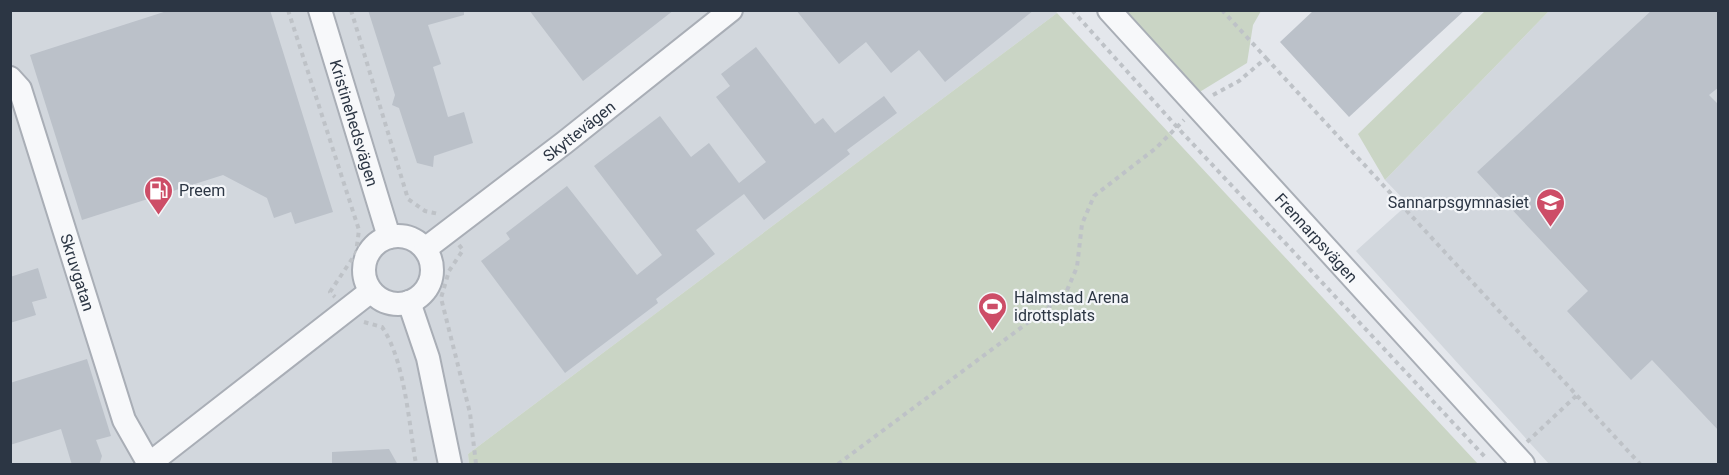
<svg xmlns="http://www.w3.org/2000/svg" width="1729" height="475" viewBox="0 0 1729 475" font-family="Roboto,sans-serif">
<rect width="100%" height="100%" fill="#e4e7ec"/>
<path fill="#d2d7dd" d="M 1055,10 L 1057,13 L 468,454 L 469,464 L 11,464 L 10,11 Z
M 1549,11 L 1718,11 L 1718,464 L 1549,464 L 1356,251 L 1408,204 L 1385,180 Z"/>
<path fill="#cad5c5" d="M 1121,11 L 1261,11 L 1253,25 L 1247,63 L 1198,93 Z
M 1485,11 L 1549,11 L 1385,180 L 1358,134 Z
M 1057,13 L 1478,464 L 469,464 L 468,454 Z"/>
<path fill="#bbc1c9" d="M 170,10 L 270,10 L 333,212 L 295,224 L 291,212 L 274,218 L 267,198 L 223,175 L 82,220 L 30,55 Z
M 368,10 L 464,10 L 464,15 L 428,25 L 441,64 L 433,67 L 448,117 L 464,112 L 473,143 L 434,156 L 433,167 L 417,163 L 399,108 L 392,105 L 395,95 Z
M 529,10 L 674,10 L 583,81 Z
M 796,10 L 1034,10 L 945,82 L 919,50 L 891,73 L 866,42 L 839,64 Z
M 1314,10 L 1465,10 L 1349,117 L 1280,42 Z
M 1652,10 L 1719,10 L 1719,87 L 1709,95 L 1719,105 L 1719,431 L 1652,360 L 1631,380 L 1567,311 L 1588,291 L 1477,172 Z
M 756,47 L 815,124 L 823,118 L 835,133 L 884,96 L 897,113 L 847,150 L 850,154 L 764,220 L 744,194 L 696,230 L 715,254 L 656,299 L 658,303 L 565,373 L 481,261 L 510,239 L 506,233 L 567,186 L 637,275 L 662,255 L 594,166 L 660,116 L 691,157 L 709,143 L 739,183 L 766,162 L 716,97 L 730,86 L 721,74 Z
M 38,268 L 47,298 L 32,302 L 36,315 L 10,323 L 10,277 Z
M 87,359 L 111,436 L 96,440 L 102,456 L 99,465 L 72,465 L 61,429 L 10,445 L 10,383 Z
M 389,449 L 398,465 L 332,465 L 332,452 Z"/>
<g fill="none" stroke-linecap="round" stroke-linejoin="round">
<defs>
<g id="minor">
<path id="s1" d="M 320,10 L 389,237"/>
<path id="s2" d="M 1109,10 L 1523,464"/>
<path id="s3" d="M 10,78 L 20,89 L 124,420 L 149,464"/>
<circle cx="398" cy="270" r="34"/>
<path id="s4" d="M 425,249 L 564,143 L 731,10"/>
<path d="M 409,302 L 428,358 L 450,464"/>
<path d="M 149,464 L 371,291"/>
</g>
</defs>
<use href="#minor" stroke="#a9aeb6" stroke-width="26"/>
<path stroke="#bec2c7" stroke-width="4" stroke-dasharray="4.5 4.5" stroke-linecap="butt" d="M 288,10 L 359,230 L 356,253 L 330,292 L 335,297
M 351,10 L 408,199 L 425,211 L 439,214
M 1072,10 L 1177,127 L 1485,457
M 1266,58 L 1640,464
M 1213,95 L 1239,81 L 1266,58 L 1222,10
M 459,245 L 463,250 L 449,271 L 441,298 L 470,413 L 476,464
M 364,322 L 382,327 C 405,360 409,425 416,464
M 1527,442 L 1577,395
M 838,464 L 1065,295 L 1077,267 L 1082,224 L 1094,196 L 1156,148 L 1184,120"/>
<use href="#minor" stroke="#f7f8fa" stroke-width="22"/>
</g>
<defs>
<symbol id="fuel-pin" viewBox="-11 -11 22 30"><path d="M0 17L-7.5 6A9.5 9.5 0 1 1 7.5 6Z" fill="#cd4d67" stroke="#f4f6f9"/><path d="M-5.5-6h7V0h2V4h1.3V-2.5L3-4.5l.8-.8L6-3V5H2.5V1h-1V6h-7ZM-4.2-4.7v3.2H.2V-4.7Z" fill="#fff"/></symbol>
<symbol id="school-pin" viewBox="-11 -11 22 30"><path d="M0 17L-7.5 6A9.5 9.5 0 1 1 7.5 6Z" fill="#cd4d67" stroke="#f4f6f9"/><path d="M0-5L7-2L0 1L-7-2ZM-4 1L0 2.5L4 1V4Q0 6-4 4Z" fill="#fff"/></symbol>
<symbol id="stadium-pin" viewBox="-11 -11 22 30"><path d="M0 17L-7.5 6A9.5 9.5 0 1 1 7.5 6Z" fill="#cd4d67" stroke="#f4f6f9"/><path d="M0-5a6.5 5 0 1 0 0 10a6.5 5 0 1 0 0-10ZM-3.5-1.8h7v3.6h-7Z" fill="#fff"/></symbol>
</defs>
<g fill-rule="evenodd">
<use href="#fuel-pin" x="142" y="174" width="33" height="45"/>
<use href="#school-pin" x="1534" y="186" width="33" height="45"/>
<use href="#stadium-pin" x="976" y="290" width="33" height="45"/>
</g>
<g text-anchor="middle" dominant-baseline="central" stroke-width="4.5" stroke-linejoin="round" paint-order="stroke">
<g font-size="16" fill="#2c3644" stroke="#f4f6f9">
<text stroke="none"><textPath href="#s1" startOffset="118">Kristinehedsvägen</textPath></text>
<text stroke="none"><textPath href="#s4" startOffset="194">Skyttevägen</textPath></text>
<text stroke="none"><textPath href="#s2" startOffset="308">Frennarpsvägen</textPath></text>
<text stroke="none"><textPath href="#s3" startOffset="207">Skruvgatan</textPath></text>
</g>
<g font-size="16" fill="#2c3644" stroke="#f4f6f9" text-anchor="start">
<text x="179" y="190">Preem</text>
<text x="1529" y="202" text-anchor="end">Sannarpsgymnasiet</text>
<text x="1014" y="297">Halmstad Arena<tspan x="1014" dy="18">idrottsplats</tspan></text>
</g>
</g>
<rect width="1729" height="475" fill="none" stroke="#2c3644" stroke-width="24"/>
</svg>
